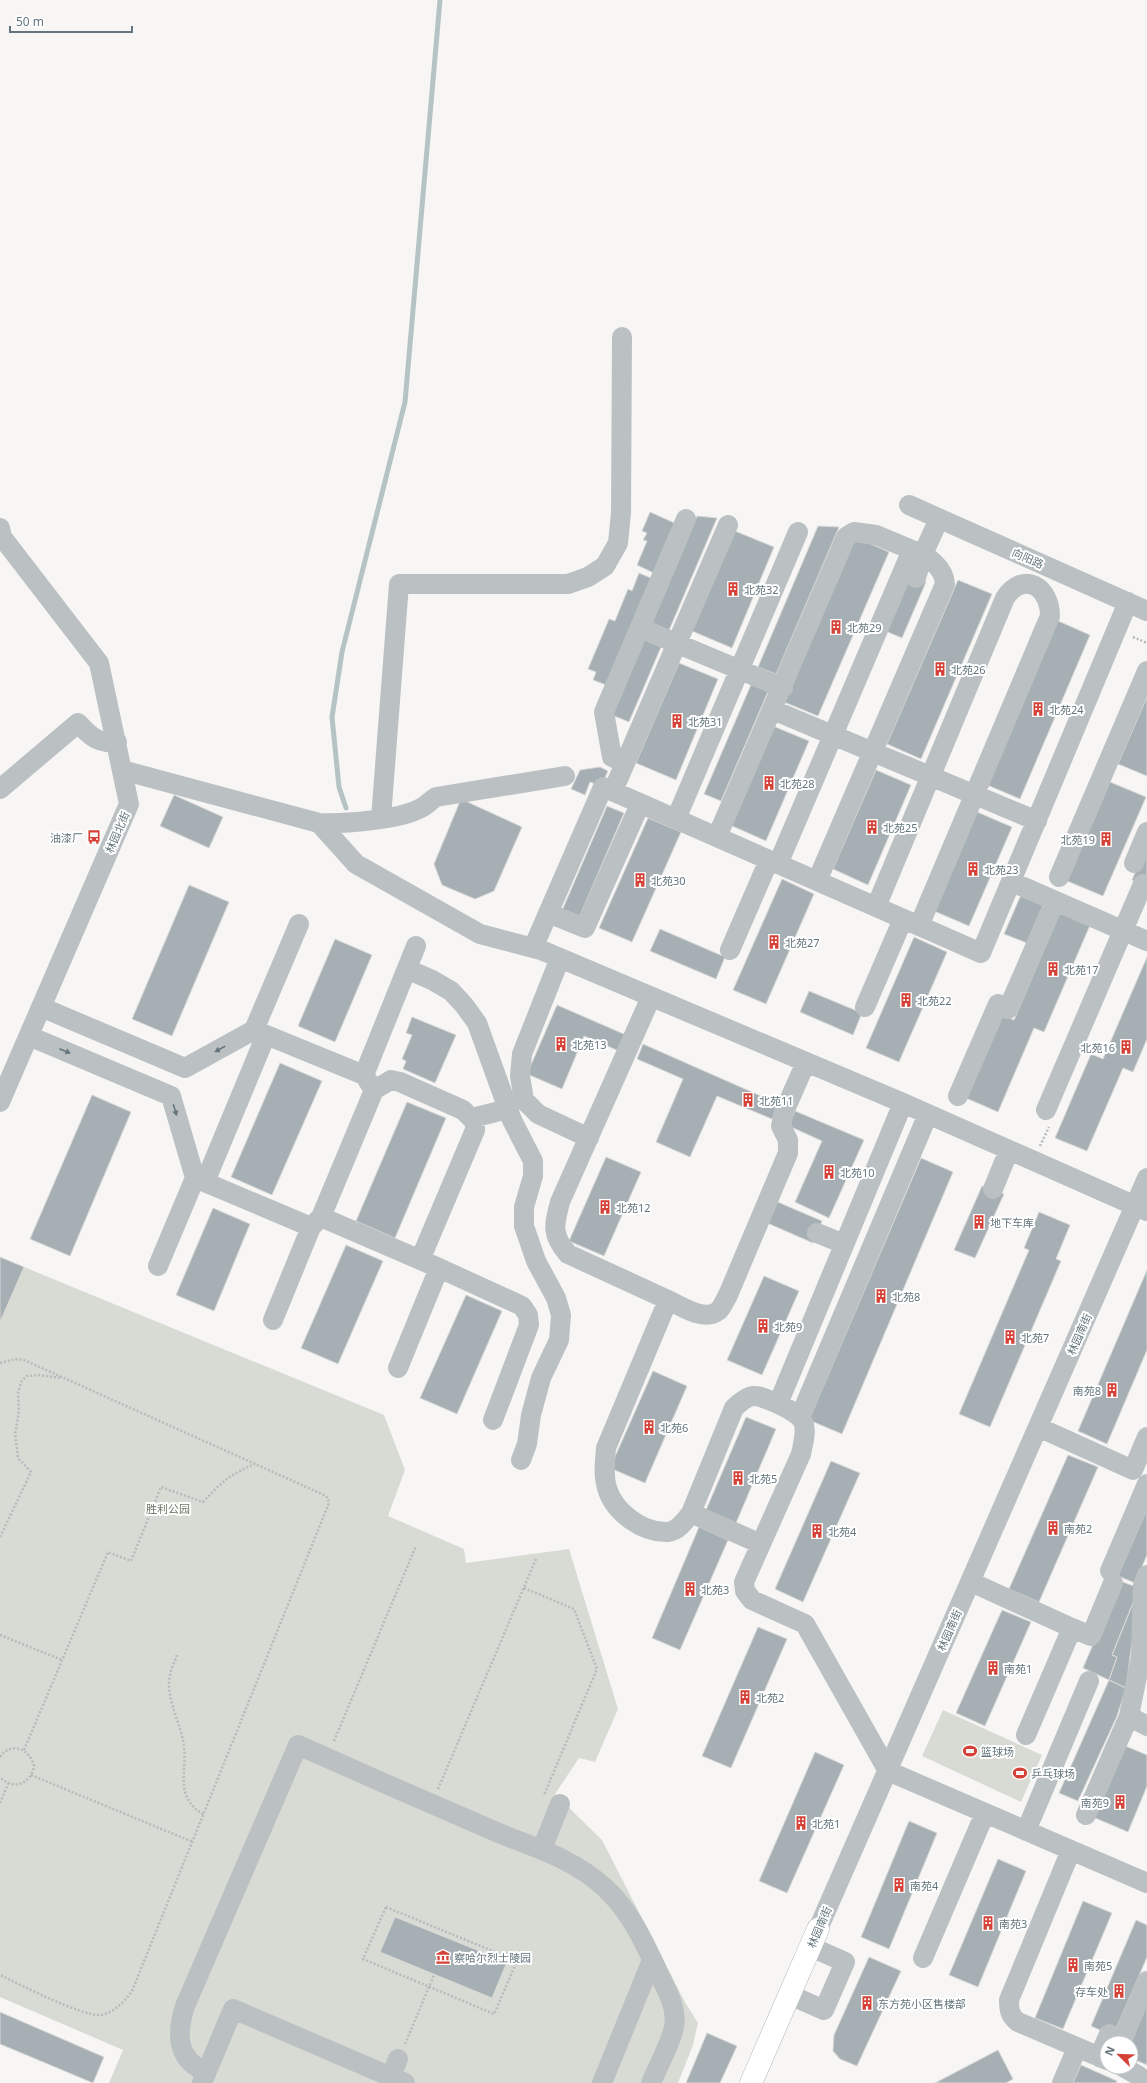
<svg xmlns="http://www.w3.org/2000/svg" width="1147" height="2083" viewBox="0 0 1147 2083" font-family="'Noto Sans','Noto Sans SC',sans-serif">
<rect width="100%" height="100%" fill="#f7f6f4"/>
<path fill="#d8dbd4" d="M 24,1267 L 384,1415 L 405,1470 L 388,1516 L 464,1549 L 466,1563 L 569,1549 L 618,1709 L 595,1762 L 579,1758 L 555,1794 L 602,1840 L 686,2004 L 698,2023 L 693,2045 L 678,2083 L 109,2083 L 123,2050 L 0,1997 L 0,1322 Z
M 943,1710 L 1042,1755 L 1021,1802 L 922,1756 Z"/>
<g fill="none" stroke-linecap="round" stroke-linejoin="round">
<path stroke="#b5c3c5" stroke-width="5" d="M 346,808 L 339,787 L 332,717 L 342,652 L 405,402 L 440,0"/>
</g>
<path fill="#a6afb3" stroke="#d8d8d7" d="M 650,512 L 679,525 L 658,575 L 637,565 L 647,541 L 643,540 L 647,533 L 642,531 Z
M 697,516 L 717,518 L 667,635 L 650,628 Z
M 818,526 L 839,527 L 776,674 L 758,667 Z
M 735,531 L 774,547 L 732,648 L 692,631 Z
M 855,537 L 889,552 L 818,716 L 784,702 Z
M 639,573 L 653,579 L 609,686 L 593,680 L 596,672 L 588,669 L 609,619 L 615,621 L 628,589 L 632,591 Z
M 907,574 L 926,582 L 902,638 L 883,630 Z
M 958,580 L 992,594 L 921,759 L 887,744 Z
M 1056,620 L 1090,635 L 1020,799 L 985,784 Z
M 647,633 L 664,640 L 629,722 L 612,715 Z
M 679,663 L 718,679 L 676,780 L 636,763 Z
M 753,680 L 770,687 L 721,801 L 704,794 Z
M 1147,697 L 1147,776 L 1118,764 Z
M 773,726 L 809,741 L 766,841 L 730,825 Z
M 600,767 L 608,771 L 601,786 L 590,782 L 585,795 L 571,789 L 580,770 Z
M 876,770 L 911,785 L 868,885 L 833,869 Z
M 1110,782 L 1146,797 L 1103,896 L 1067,881 Z
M 174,795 L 223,817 L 209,848 L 160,826 Z
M 461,799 L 522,827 L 494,891 L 475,899 L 442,885 L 434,864 Z
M 607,806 L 624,813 L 578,920 L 561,913 Z
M 977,812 L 1012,827 L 969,926 L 934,911 Z
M 648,818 L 681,832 L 632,942 L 599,928 Z
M 1143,854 L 1147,855 L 1147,886 L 1132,880 Z
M 782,879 L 814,894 L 766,1004 L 733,990 Z
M 189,885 L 229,902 L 172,1036 L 132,1019 Z
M 1029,895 L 1045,901 L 1027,943 L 1004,934 L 1020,897 Z
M 1061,910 L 1091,923 L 1044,1032 L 1034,1028 L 998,1112 L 966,1098 L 1002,1015 L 1014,1020 Z
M 660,929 L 725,957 L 716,979 L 650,951 Z
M 914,937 L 947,952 L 899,1062 L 866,1048 Z
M 335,939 L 372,955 L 335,1042 L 298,1026 Z
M 1147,957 L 1147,1039 L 1133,1072 L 1123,1068 L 1087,1151 L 1055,1138 L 1091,1054 L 1103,1059 Z
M 809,991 L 862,1013 L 853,1035 L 800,1012 Z
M 557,1005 L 626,1035 L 619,1051 L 584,1036 L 562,1089 L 527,1074 Z
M 412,1017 L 456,1035 L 435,1083 L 403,1069 L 406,1061 L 402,1059 L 412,1035 L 406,1033 Z
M 643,1044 L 779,1104 L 772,1119 L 717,1096 L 690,1157 L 656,1142 L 683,1079 L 637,1059 Z
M 280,1063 L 322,1081 L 272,1195 L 231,1177 Z
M 92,1095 L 131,1112 L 70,1256 L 30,1239 Z
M 407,1102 L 446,1118 L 395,1238 L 356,1221 Z
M 795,1111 L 864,1140 L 829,1218 L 795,1202 L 822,1141 L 789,1126 Z
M 606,1157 L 641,1172 L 604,1256 L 569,1241 Z
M 921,1158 L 953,1172 L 842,1434 L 809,1420 Z
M 982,1186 L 1004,1194 L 975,1258 L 954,1250 Z
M 773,1200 L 822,1221 L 813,1243 L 765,1222 Z
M 213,1208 L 250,1224 L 214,1311 L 176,1295 Z
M 1039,1212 L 1070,1225 L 1056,1259 L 1061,1261 L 990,1427 L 959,1414 L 1029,1250 L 1024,1248 Z
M 346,1245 L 383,1261 L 338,1364 L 301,1348 Z
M 0,1257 L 24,1267 L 0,1322 Z
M 1147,1270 L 1147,1350 L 1107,1444 L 1078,1431 Z
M 764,1276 L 799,1291 L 762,1375 L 727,1360 Z
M 466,1295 L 502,1311 L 457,1414 L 420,1398 Z
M 653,1371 L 687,1386 L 645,1483 L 610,1468 Z
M 746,1417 L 776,1429 L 736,1523 L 706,1510 Z
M 1068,1455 L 1098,1467 L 1039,1602 L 1009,1589 Z
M 831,1461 L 860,1473 L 803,1602 L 775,1589 Z
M 1147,1509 L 1147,1555 L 1135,1583 L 1118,1576 Z
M 699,1527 L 728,1540 L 680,1650 L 652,1638 Z
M 1120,1581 L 1139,1588 L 1112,1655 L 1117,1657 L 1109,1680 L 1083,1668 Z
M 1139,1588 L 1126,1688 L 1109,1680 L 1117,1657 L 1112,1655 Z
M 1002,1610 L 1031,1622 L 985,1726 L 956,1713 Z
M 758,1627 L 787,1639 L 731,1768 L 702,1756 Z
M 1109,1680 L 1126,1688 L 1117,1716 L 1078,1801 L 1059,1793 Z
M 1123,1745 L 1147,1755 L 1147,1786 L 1128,1832 L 1093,1817 Z
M 815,1752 L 844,1765 L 787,1893 L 759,1881 Z
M 909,1821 L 937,1833 L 889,1949 L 861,1937 Z
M 998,1859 L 1026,1871 L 978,1987 L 949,1975 Z
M 1083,1901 L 1112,1913 L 1063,2029 L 1035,2018 Z
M 395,1917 L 507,1962 L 492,1998 L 380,1952 Z
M 1136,1920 L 1147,1925 L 1147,1957 L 1113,2036 L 1091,2026 Z
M 869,1957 L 901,1971 L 857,2066 L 840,2059 L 833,2051 L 834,2035 Z
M 1147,1999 L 1147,2065 L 1131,2058 L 1131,2043 Z
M 0,2012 L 104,2057 L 93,2083 L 0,2044 Z
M 707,2033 L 737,2046 L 720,2083 L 686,2083 Z
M 998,2050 L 1013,2079 L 1006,2083 L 935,2083 Z
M 1081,2065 L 1117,2081 L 1116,2083 L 1073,2083 Z"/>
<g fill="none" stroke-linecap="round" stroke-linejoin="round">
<defs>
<path id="major" d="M 751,2083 L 818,1929"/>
</defs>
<use href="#major" stroke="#afb5b8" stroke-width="23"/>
<path stroke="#b6babc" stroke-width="2.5" stroke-dasharray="2 2" stroke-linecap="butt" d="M 1133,637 L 1147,643
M 1040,1146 L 1049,1127
M 0,1363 L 16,1359 L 24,1360 L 324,1495 L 328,1498 L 329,1503 L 132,1991 C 124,2002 114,2013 100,2015 C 81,2016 21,1985 0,1975
M 0,1537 L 31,1472 L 18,1458 L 15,1434 L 19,1411 L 18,1392 L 22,1380 L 27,1376 L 39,1375 L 61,1378
M 524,1588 L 574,1609 L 597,1669 L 544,1795
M 0,1635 L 62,1660
M 177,1655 C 175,1661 171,1668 170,1675 C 165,1698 181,1723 184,1746 C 187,1774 174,1797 204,1815
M 334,1741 L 416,1546
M 24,1750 L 108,1552 L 131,1561 L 161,1487 L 203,1502 C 221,1483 230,1474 255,1464
M 0,1757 C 11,1741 30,1749 34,1766 C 31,1784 13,1791 0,1777
M 31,1775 L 193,1842
M 438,1789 L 536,1559
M 0,1803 L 8,1784
M 386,1907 L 517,1961 L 494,2014 L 363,1959 Z
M 405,2044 L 434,1975"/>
<path stroke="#bbc1c3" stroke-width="20" d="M 909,505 L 1147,611
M 0,528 L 2,537 L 99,663 L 129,804 L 0,1102
M 916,578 L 923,554 L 939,519
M 640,628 L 783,688
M 773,710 L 1037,821
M 625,763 L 612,757 L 604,712 L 686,519
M 122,770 L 319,823 L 356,864 L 480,934 L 541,950 L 903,1103 L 1147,1211
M 0,789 L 78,723 C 90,736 98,744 117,742
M 613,791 L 728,525
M 381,818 L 399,584 L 568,584 L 588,577 L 605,566 L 618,543 L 621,513 L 622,337
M 676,819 L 798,532
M 319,823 C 344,824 399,820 421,808 C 426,806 431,800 436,797 L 565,776
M 717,837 L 846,537 L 854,532 L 876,535 L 912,550
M 1134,863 L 1147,832
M 778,864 L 912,550 C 927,555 944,567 945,584 L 817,881
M 1059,877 L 1147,671
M 1012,882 L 1147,941
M 876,907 L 1005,598 C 1024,570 1050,587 1050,616 L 919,926
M 548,913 L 585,928 L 640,804
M 533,948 L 603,787 L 981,953 L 1128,602
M 730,950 L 769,860
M 560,958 L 522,1054 L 520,1076 L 524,1100 L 538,1114 L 589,1138
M 407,969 L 432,980 L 451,991 L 464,1005 L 477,1023 L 512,1120 L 533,1161 L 533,1176 L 524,1207 L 524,1226 L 536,1261 L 556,1298 L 561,1315 L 559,1340 L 541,1378 L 531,1415 L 527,1444 L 521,1460
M 651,997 L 560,1202 C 554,1225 551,1235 568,1254 L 668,1300 L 606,1448 C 605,1461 603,1475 607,1488 C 614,1512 642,1533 668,1532 C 678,1531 685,1521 691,1513 L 734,1408 C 753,1390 756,1395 778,1404
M 41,1007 L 185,1068 L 254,1030 L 299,924
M 865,1007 L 903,919
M 254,1030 L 364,1075
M 29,1036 L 171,1096 L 195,1178 L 158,1266
M 374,1090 L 391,1080 L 400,1082 L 463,1110 L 475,1122 L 475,1130 L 420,1260
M 958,1096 L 998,1004 L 1008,1009 L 1055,901
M 903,1103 L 778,1404 C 808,1418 808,1423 801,1454 L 744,1582 L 745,1591 L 752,1600 L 805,1624 L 888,1771 L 1147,1883
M 1046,1110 L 1143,884
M 472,1118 L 508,1109
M 195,1178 L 311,1227
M 205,1182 L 266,1035
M 993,1189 L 1009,1150
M 321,1217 L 439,1268 L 398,1368
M 817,1233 L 844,1244
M 439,1268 L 522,1306 L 528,1315 L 529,1325 L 493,1420
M 668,1300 C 681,1306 704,1322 718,1311 C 722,1308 725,1300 728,1295 L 788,1153 L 788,1140 L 781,1126 L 784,1112 L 806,1062
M 273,1320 L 311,1227 L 321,1217 L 374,1090 L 364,1075 L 416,946
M 800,1417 L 928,1114
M 1038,1427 L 1133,1470 L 1147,1437
M 691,1513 L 761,1544
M 1110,1571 L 1147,1484
M 1147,1575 L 1143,1585 L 1141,1657 L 1129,1716 L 1147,1726
M 971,1582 L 1072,1628 L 1026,1735
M 1072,1628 L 1091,1636 L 1113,1583
M 1086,1815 L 1129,1716
M 1026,1831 L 1089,1681
M 542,1849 L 560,1804
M 1071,1850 L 1009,2000 C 1009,2010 1010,2016 1018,2022 L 1107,2060
M 818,1929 L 1147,1178
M 923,1958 L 985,1813
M 790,1995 L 824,2010 L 845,1962 L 811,1947
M 1121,2043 L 1147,1981
M 1099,2057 L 1109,2034
M 1123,2067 L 1139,2076 L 1141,2083
M 206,2072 C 176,2059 176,2034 185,2006 L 298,1745 C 363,1774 429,1803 494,1831 C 534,1848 571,1857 604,1887 C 629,1909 643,1940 657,1970 C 665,1988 678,2007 674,2027 C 671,2043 657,2068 651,2083
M 202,2083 L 233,2009 L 405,2083
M 388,2083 L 398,2059
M 602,2083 L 652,1960
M 1062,2083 L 1077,2048"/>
<use href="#major" stroke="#fff" stroke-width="22"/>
</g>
<defs><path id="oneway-solid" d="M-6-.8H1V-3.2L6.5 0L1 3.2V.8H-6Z"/></defs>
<g fill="#64767d">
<use href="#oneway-solid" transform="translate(220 1049) rotate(151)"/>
<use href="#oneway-solid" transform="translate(65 1051) rotate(23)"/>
<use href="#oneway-solid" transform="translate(175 1110) rotate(74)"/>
</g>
<defs>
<symbol id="building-bare" viewBox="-9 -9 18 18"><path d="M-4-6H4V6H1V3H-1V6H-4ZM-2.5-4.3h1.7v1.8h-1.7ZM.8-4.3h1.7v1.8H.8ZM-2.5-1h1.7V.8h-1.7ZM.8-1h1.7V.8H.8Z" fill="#d54136" stroke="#fff" stroke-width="2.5" paint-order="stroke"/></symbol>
<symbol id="bus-bare" viewBox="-9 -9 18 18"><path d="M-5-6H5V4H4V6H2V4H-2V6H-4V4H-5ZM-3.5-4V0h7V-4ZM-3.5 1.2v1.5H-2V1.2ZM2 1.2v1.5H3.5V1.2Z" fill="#d54136" stroke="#fff" stroke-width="2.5" paint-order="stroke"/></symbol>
<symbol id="stadium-bare" viewBox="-9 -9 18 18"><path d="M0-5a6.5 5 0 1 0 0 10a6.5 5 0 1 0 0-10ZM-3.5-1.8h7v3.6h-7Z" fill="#d54136" stroke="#fff" stroke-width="2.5" paint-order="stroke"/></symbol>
<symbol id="museum-bare" viewBox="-9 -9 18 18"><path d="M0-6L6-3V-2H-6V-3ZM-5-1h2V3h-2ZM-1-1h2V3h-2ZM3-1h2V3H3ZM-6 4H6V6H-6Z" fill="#d54136" stroke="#fff" stroke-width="2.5" paint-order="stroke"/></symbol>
</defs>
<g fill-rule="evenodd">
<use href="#building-bare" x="723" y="579" width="20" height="20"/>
<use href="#building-bare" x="826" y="617" width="20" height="20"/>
<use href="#building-bare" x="930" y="659" width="20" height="20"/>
<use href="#building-bare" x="1028" y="699" width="20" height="20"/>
<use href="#building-bare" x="667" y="711" width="20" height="20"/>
<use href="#building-bare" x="759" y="773" width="20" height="20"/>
<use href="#building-bare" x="862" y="817" width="20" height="20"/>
<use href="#bus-bare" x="84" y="827" width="20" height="20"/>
<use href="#building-bare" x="1096" y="829" width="20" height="20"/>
<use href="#building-bare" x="963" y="859" width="20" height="20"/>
<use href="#building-bare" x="630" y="870" width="20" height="20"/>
<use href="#building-bare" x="764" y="932" width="20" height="20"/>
<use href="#building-bare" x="1043" y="959" width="20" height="20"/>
<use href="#building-bare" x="896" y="990" width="20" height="20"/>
<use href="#building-bare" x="551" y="1034" width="20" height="20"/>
<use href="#building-bare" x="1116" y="1037" width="20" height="20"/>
<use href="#building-bare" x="738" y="1090" width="20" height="20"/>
<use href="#building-bare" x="819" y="1162" width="20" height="20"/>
<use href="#building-bare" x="595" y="1197" width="20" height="20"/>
<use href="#building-bare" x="969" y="1212" width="20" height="20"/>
<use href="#building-bare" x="871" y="1286" width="20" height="20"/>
<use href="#building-bare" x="753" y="1316" width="20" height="20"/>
<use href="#building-bare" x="1000" y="1327" width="20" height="20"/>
<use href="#building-bare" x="1102" y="1380" width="20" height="20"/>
<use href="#building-bare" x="639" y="1417" width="20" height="20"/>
<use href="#building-bare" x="728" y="1468" width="20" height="20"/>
<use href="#building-bare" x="1043" y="1518" width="20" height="20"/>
<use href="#building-bare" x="807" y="1521" width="20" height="20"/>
<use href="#building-bare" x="680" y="1579" width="20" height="20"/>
<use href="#building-bare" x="983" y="1658" width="20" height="20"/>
<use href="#building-bare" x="735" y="1687" width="20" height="20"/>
<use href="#stadium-bare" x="960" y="1741" width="20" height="20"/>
<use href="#stadium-bare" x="1010" y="1763" width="20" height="20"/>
<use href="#building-bare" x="1110" y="1792" width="20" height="20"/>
<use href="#building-bare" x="791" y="1813" width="20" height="20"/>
<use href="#building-bare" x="889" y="1875" width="20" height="20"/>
<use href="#building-bare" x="978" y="1913" width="20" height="20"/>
<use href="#museum-bare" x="433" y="1947" width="20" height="20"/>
<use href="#building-bare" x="1063" y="1955" width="20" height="20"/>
<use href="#building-bare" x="1109" y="1981" width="20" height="20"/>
<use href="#building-bare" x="857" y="1993" width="20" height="20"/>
</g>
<g text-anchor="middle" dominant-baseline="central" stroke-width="4" stroke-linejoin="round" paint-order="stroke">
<g font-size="11" fill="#64767d" stroke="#fff">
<text transform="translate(1028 558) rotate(24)">向阳路</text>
<text transform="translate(117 832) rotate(-67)">林园北街</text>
<text transform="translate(1079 1334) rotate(-66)">林园南街</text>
<text transform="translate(949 1630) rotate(-66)">林园南街</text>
<text transform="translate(819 1927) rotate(-67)">林园南街</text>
</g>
<g font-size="11" fill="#64767d" stroke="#fff" text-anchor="start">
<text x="744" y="589">北苑32</text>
<text x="847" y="627">北苑29</text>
<text x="951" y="669">北苑26</text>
<text x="1049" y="709">北苑24</text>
<text x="688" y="721">北苑31</text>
<text x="780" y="783">北苑28</text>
<text x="883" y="827">北苑25</text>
<text x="83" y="837" text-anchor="end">油漆厂</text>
<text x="1095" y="839" text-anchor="end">北苑19</text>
<text x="984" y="869">北苑23</text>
<text x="651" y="880">北苑30</text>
<text x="785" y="942">北苑27</text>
<text x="1064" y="969">北苑17</text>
<text x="917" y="1000">北苑22</text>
<text x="572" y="1044">北苑13</text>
<text x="1115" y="1047" text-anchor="end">北苑16</text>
<text x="759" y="1100">北苑11</text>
<text x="840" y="1172">北苑10</text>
<text x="616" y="1207">北苑12</text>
<text x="990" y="1222">地下车库</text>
<text x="892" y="1296">北苑8</text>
<text x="774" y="1326">北苑9</text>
<text x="1021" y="1337">北苑7</text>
<text x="1101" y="1390" text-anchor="end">南苑8</text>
<text x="660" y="1427">北苑6</text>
<text x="749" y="1478">北苑5</text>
<text x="1064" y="1528">南苑2</text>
<text x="828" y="1531">北苑4</text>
<text x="701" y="1589">北苑3</text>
<text x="1004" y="1668">南苑1</text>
<text x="756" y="1697">北苑2</text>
<text x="981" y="1751">篮球场</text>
<text x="1031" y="1773">乒乓球场</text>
<text x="1109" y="1802" text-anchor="end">南苑9</text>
<text x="812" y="1823">北苑1</text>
<text x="910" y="1885">南苑4</text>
<text x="999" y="1923">南苑3</text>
<text x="454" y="1957">察哈尔烈士陵园</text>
<text x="1084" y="1965">南苑5</text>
<text x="1108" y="1991" text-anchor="end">存车处</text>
<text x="878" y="2003">东方苑小区售楼部</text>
</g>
<g font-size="11" fill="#6e7a67" stroke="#fff">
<text x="168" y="1508">胜利公园</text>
</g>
</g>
<g transform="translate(1119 2055) rotate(293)"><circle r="19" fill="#ffffff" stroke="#c1c8cb"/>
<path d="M0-3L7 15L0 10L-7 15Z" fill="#d54136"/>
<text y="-6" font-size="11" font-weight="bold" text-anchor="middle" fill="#64767d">N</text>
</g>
<path d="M10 26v6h122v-6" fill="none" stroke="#64767d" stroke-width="2"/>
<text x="16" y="26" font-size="12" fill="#64767d" stroke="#ffffff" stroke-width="3" paint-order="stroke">50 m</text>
</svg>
